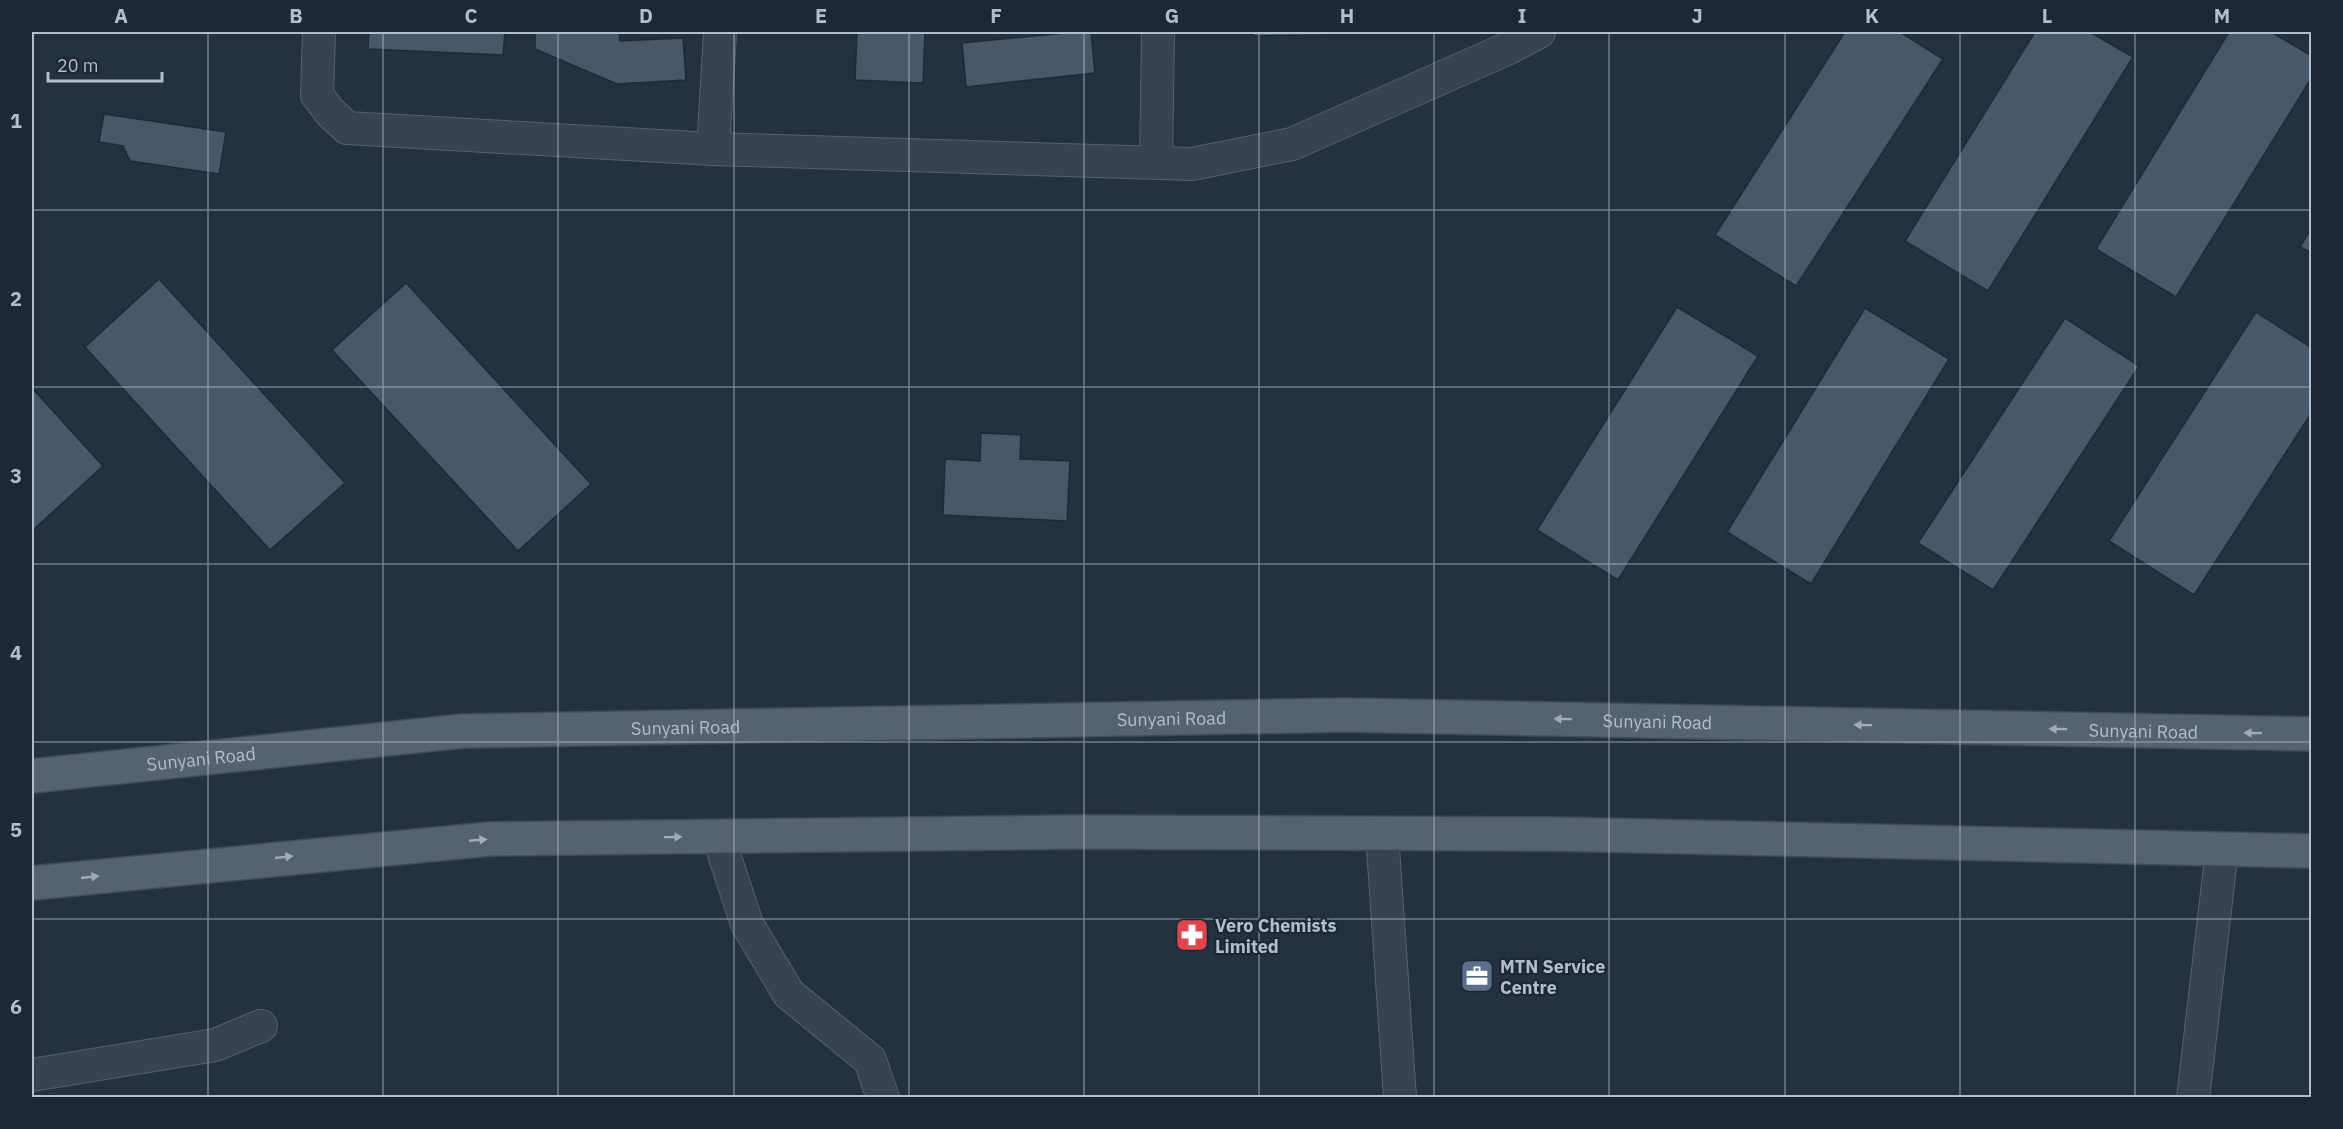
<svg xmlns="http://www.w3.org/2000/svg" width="2343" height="1129" viewBox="0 0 2343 1129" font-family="'IBM Plex Sans',sans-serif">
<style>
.building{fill:#48586b;stroke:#1e2a38;stroke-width:1.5}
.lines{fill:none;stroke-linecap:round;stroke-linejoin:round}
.minor-casing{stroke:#55616f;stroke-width:34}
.primary-casing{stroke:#404c5a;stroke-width:36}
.minor{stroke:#374351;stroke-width:32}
.primary{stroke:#556271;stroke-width:33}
.oneway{fill:#a0acba}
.grid{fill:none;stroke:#b3becc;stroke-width:1.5;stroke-opacity:0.55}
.labels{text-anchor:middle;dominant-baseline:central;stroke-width:4.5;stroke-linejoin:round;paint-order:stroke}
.street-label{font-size:18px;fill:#b3becc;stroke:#1c2836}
.poi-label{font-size:18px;font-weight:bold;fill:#b3becc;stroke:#1c2836;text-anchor:start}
.neatline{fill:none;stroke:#b3becc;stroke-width:2}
.grid-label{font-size:20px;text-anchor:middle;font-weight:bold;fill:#b3becc}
</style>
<rect width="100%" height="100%" fill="#233141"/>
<!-- building -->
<g class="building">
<path d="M369,32H505L503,55L368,49Z"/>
<path d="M535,32H619L620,41L683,38L686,80L617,84L535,49Z"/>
<path d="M857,32H925L923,83L855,80Z"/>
<path d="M1076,32H1091L1095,73L966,87L962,43Z"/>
<path d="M1253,32H1324V35L1253,36Z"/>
<path d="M1845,32H1900L1943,59L1796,286L1715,235Z"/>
<path d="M2035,32H2090L2133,57L1988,291L1905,241Z"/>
<path d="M2229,32H2271L2312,56V77L2176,297L2096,249Z"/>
<path d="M104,114L226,132L219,174L130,161L123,146L99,142Z"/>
<path d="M2312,227V253L2300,247Z"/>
<path d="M159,279L345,483L270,550L85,347Z"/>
<path d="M406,283L591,484L518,551L332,350Z"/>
<path d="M1677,307L1758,356L1618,580L1537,530Z"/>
<path d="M1865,308L1949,359L1811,584L1727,532Z"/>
<path d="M2256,312L2312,348V412L2194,595L2109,541Z"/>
<path d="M2065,318L2139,366L1993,590L1918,543Z"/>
<path d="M32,388L103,466L32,531Z"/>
<path d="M981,433L1021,435L1020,459L1070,461L1067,521L943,515L945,459L980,461Z"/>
</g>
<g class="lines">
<!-- minor casing -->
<g class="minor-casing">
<g id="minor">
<path d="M319,32L317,95L330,112L347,128L713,149L1192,164L1292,144L1511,47L1539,32"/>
<path d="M713,149L720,32"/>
<path d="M1156,163L1158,32"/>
<path d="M1382,833L1400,1098"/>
<path d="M718,836L747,924L789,994L870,1060L883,1098"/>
<path d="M32,1075L215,1045L261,1026"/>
<path d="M2193,1098L2222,850"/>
</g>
</g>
<!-- primary casing -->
<g class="primary-casing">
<g id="primary">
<path id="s1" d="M32,776L463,731L1346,715L2312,734"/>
<path d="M32,883L490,839L1070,832L1552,834L2312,851"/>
</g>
</g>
<!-- minor -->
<use href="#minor" class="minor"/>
<!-- primary -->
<use href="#primary" class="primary"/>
</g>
<!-- one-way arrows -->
<defs><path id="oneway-solid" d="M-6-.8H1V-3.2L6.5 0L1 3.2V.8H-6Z" transform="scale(1.5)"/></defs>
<g class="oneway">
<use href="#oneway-solid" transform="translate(1563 719) rotate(-179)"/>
<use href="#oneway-solid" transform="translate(1863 725) rotate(-179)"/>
<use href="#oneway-solid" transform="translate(2058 729) rotate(-179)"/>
<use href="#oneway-solid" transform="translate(2253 733) rotate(-179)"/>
<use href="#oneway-solid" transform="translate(673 837) rotate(-1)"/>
<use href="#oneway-solid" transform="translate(478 840) rotate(-5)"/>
<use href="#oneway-solid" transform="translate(284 857) rotate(-6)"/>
<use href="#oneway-solid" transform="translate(90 877) rotate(-6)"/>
</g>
<!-- grid -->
<path class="grid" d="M208,32V1098M383,32V1098M558,32V1098M734,32V1098M909,32V1098M1084,32V1098M1259,32V1098M1434,32V1098M1609,32V1098M1785,32V1098M1960,32V1098M2135,32V1098M32,210H2312M32,387H2312M32,564H2312M32,742H2312M32,919H2312"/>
<!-- icons -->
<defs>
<g id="pharmacy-square" transform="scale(1.725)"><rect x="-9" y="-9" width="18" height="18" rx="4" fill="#e0444e" stroke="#1c2836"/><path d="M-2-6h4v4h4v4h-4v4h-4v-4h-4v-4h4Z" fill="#fff"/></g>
<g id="office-square" transform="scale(1.725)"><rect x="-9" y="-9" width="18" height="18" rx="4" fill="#5c6f8a" stroke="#1c2836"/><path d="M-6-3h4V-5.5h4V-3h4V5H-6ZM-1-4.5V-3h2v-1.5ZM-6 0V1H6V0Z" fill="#fff"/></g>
</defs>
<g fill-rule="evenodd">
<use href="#pharmacy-square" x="1192" y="935"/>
<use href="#office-square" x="1477" y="976"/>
</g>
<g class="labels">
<!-- street labels -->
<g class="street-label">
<text stroke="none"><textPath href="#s1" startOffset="1142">Sunyani Road</textPath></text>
<text stroke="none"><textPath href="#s1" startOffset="1628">Sunyani Road</textPath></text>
<text stroke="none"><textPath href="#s1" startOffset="656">Sunyani Road</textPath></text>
<text stroke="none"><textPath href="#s1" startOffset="2114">Sunyani Road</textPath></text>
<text stroke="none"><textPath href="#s1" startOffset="170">Sunyani Road</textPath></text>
</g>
<!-- poi labels -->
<g class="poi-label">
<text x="1215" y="925">Vero Chemists<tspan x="1215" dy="21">Limited</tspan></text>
<text x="1500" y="966">MTN Service<tspan x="1500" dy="21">Centre</tspan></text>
</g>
</g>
<!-- border -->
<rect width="2343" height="1129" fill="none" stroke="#1c2836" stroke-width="66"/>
<!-- scale -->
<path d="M48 72v9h114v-9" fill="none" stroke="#b3becc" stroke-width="3"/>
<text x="57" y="72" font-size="18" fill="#b3becc" stroke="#1c2836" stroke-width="4.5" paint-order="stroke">20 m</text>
<rect x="33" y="33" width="2277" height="1063" class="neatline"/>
<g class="grid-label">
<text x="121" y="23">A</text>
<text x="296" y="23">B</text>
<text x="471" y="23">C</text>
<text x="646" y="23">D</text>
<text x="821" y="23">E</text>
<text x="996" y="23">F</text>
<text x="1172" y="23">G</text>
<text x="1347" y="23">H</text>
<text x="1522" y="23">I</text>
<text x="1697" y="23">J</text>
<text x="1872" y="23">K</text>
<text x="2047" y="23">L</text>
<text x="2222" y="23">M</text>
<text x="16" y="128">1</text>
<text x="16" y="306">2</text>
<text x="16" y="483">3</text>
<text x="16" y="660">4</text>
<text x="16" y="837">5</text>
<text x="16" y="1014">6</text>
</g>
</svg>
